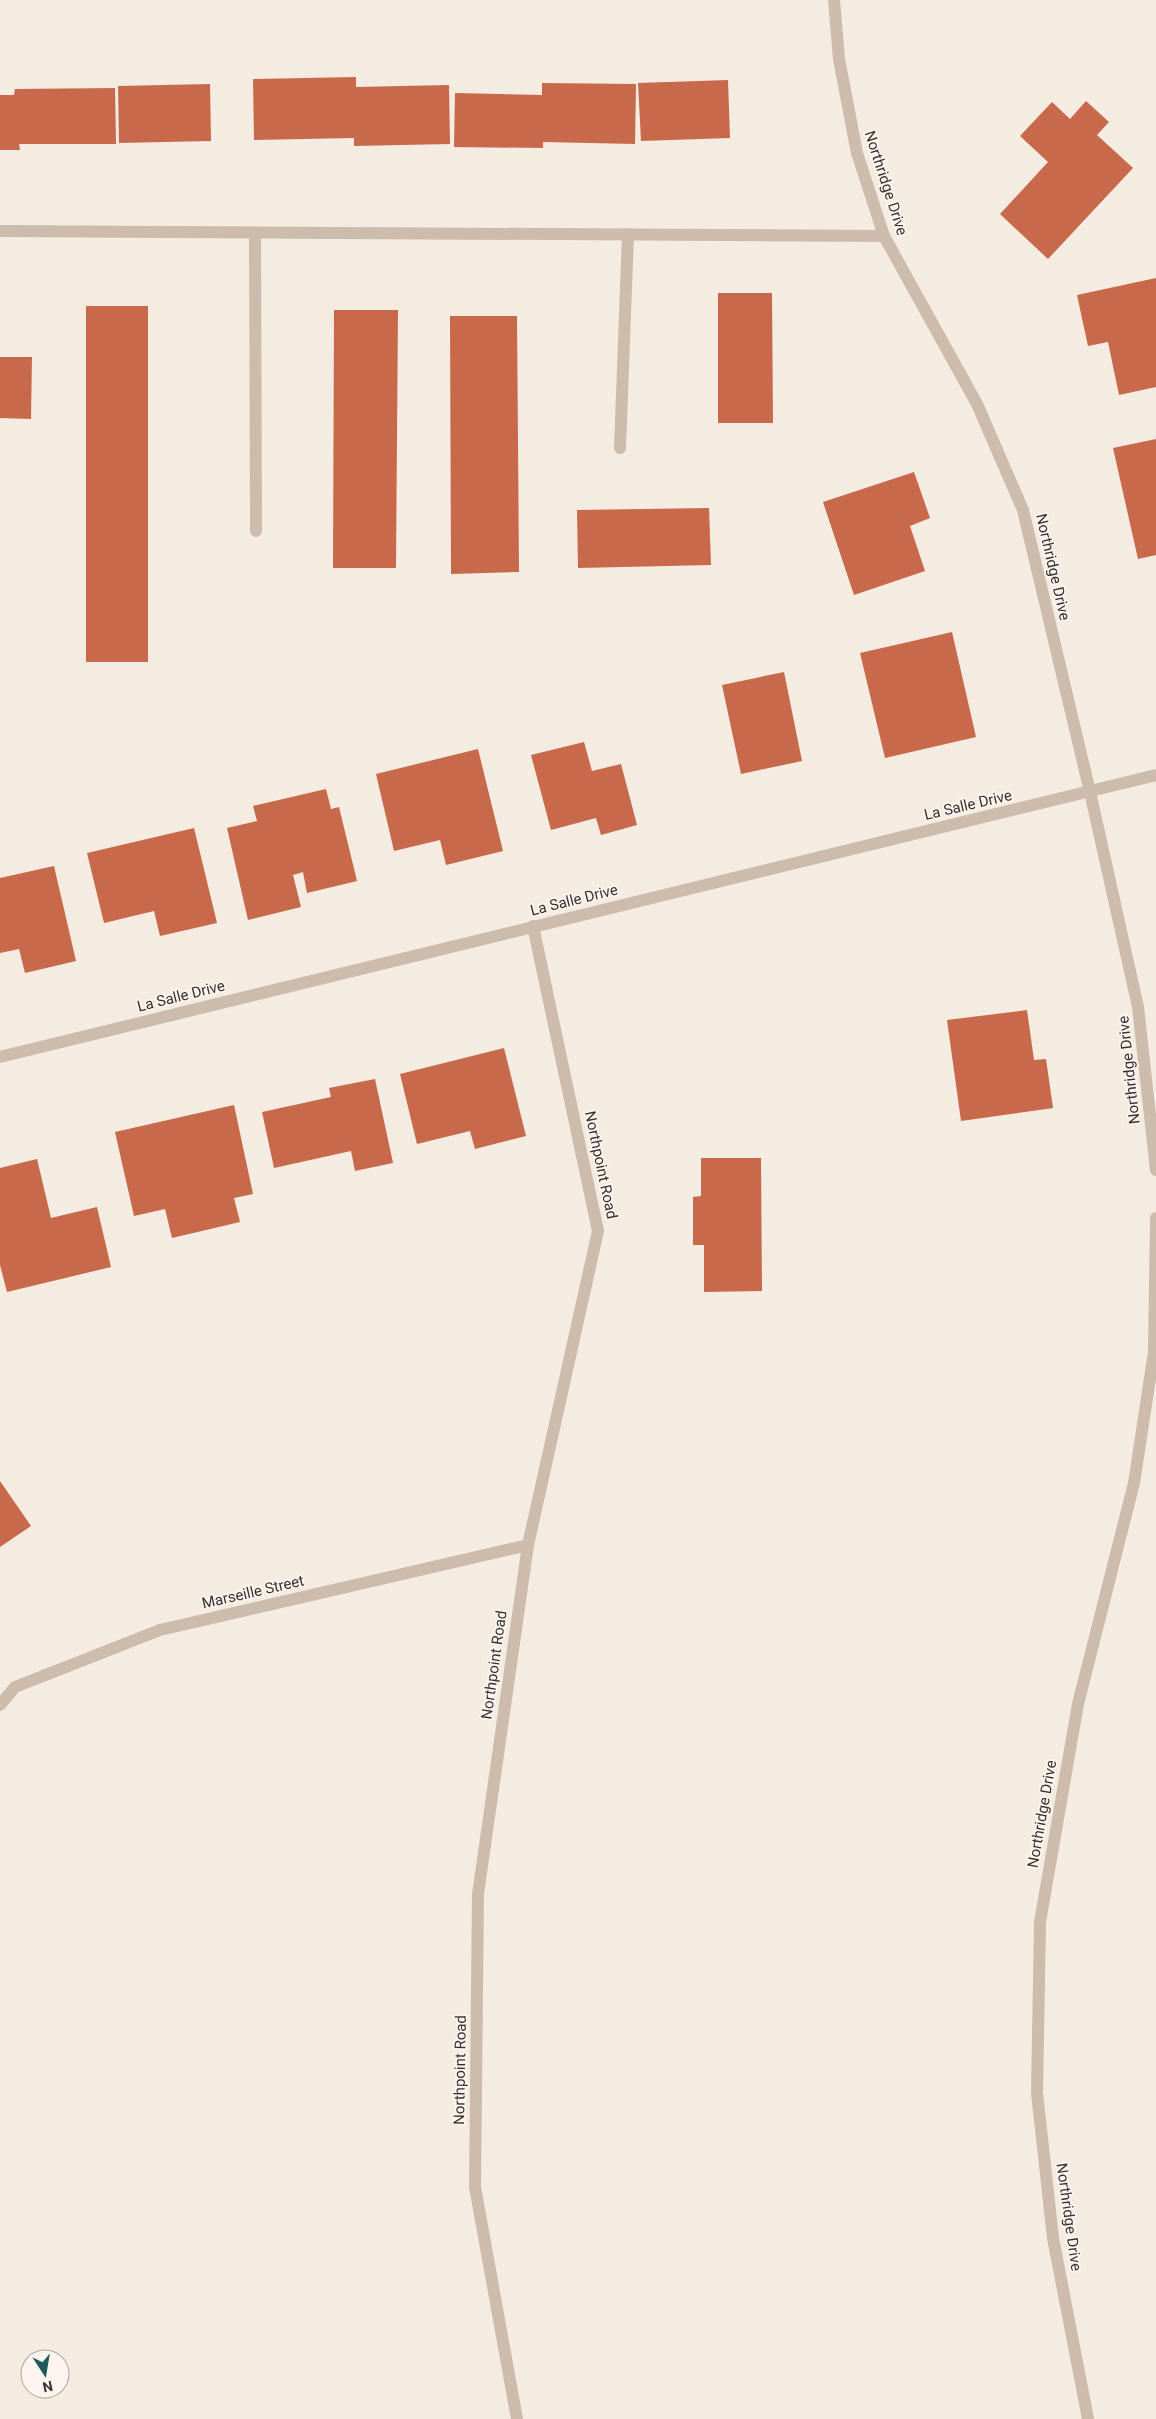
<svg xmlns="http://www.w3.org/2000/svg" width="1156" height="2419" viewBox="0 0 1156 2419" font-family="Roboto,sans-serif">
<style>
.building{fill:#c8694b}
.lines{fill:none;stroke-linecap:round;stroke-linejoin:round}
.lane{stroke:#cdbbac;stroke-width:12}
.street{stroke:#cdbbac;stroke-width:12}
.labels{text-anchor:middle;dominant-baseline:central;stroke-width:4;stroke-linejoin:round;paint-order:stroke}
.street-label{font-size:15px;fill:#3b302b;stroke:#fbf5ee}
</style>
<rect width="100%" height="100%" fill="#f4ebe1"/>
<!-- building -->
<g class="building">
<path d="M356,77V87L449,85L450,144L354,146V138L254,140L253,79Z"/>
<path d="M728,80L730,138L641,141L638,83Z"/>
<path d="M542,83L636,84L635,144L543,142V148L454,147L455,93L542,95Z"/>
<path d="M210,84L211,141L119,143L118,86Z"/>
<path d="M115,88L116,144H19L20,150H0V95H14L15,89Z"/>
<path d="M1086,101L1109,122L1097,135L1133,168L1048,259L1000,214L1048,162L1020,136L1052,102L1070,119Z"/>
<path d="M1156,278V387L1119,395L1108,342L1088,346L1077,295Z"/>
<path d="M718,293H772L773,423H718Z"/>
<rect x="86" y="306" width="62" height="356"/>
<path d="M334,310H398L396,568H333Z"/>
<path d="M450,316H517L519,572L451,574Z"/>
<path d="M0,357H32L31,419L0,418Z"/>
<path d="M1156,439V555L1138,559L1113,448Z"/>
<path d="M914,472L930,518L910,526L925,571L854,595L823,502Z"/>
<path d="M709,508L711,565L578,568L577,510Z"/>
<path d="M952,632L976,737L885,758L860,653Z"/>
<path d="M784,672L802,761L741,774L722,685Z"/>
<path d="M584,742L592,771L621,764L637,825L601,835L596,818L551,830L531,755Z"/>
<path d="M478,749L503,851L446,865L440,840L394,851L376,774Z"/>
<path d="M326,789L331,809L339,807L357,881L307,893L303,872L293,875L301,907L248,920L227,828L257,821L253,806Z"/>
<path d="M194,828L217,923L160,936L154,911L104,923L87,853Z"/>
<path d="M54,866L76,961L25,973L19,949L0,953V878Z"/>
<path d="M1027,1010L1034,1060L1046,1059L1053,1108L961,1121L947,1020Z"/>
<path d="M504,1048L526,1136L475,1149L470,1131L417,1144L400,1074Z"/>
<path d="M375,1079L393,1163L355,1171L351,1151L274,1168L262,1112L331,1097L329,1088Z"/>
<path d="M234,1105L253,1194L234,1198L240,1222L172,1238L165,1209L134,1216L115,1132Z"/>
<path d="M701,1158H761L762,1291L704,1292V1245H693V1197L701,1196Z"/>
<path d="M37,1159L51,1218L97,1207L111,1267L7,1292L0,1265V1168Z"/>
<path d="M0,1481L31,1526L0,1547Z"/>
</g>
<g class="lines">
<!-- lane -->
<g class="lane">
<path d="M0,231L884,236"/>
<path d="M255,233L256,531"/>
<path d="M620,448L628,234"/>
</g>
<!-- street -->
<g class="street">
<path d="M834,0L839,59L857,153L884,236L977,404L1023,510L1090,792L1138,1007L1156,1170"/>
<path d="M0,1057L1156,775"/>
<path d="M0,1705L15,1687L160,1630L528,1545"/>
<path d="M517,2419L475,2187L478,1894L528,1545L598,1231L533,926"/>
<path d="M1088,2419L1053,2238L1037,2093L1040,1922L1078,1704L1134,1483L1154,1352L1156,1218"/>
</g>
</g>
<g class="labels">
<!-- street labels -->
<g class="street-label">
<text transform="translate(886 183) rotate(72)">Northridge Drive</text>
<text transform="translate(1053 567) rotate(77)">Northridge Drive</text>
<text transform="translate(968 805) rotate(-13)">La Salle Drive</text>
<text transform="translate(574 900) rotate(-14)">La Salle Drive</text>
<text transform="translate(181 996) rotate(-14)">La Salle Drive</text>
<text transform="translate(1129 1070) rotate(-96)">Northridge Drive</text>
<text transform="translate(601 1165) rotate(78)">Northpoint Road</text>
<text transform="translate(253 1592) rotate(-13)">Marseille Street</text>
<text transform="translate(494 1665) rotate(-82)">Northpoint Road</text>
<text transform="translate(1042 1814) rotate(-80)">Northridge Drive</text>
<text transform="translate(460 2070) rotate(-89)">Northpoint Road</text>
<text transform="translate(1069 2217) rotate(82)">Northridge Drive</text>
</g>
</g>
<!-- north arrow -->
<g transform="translate(45 2374) rotate(168)"><circle r="24" fill="#fbf5ee" stroke="#aea6a0"/>
<path d="M0-4L9 19L0 12L-9 19Z" fill="#1f5a5e"/>
<text y="-8" font-size="14" font-weight="bold" text-anchor="middle" fill="#3b302b">N</text>
</g>
</svg>
